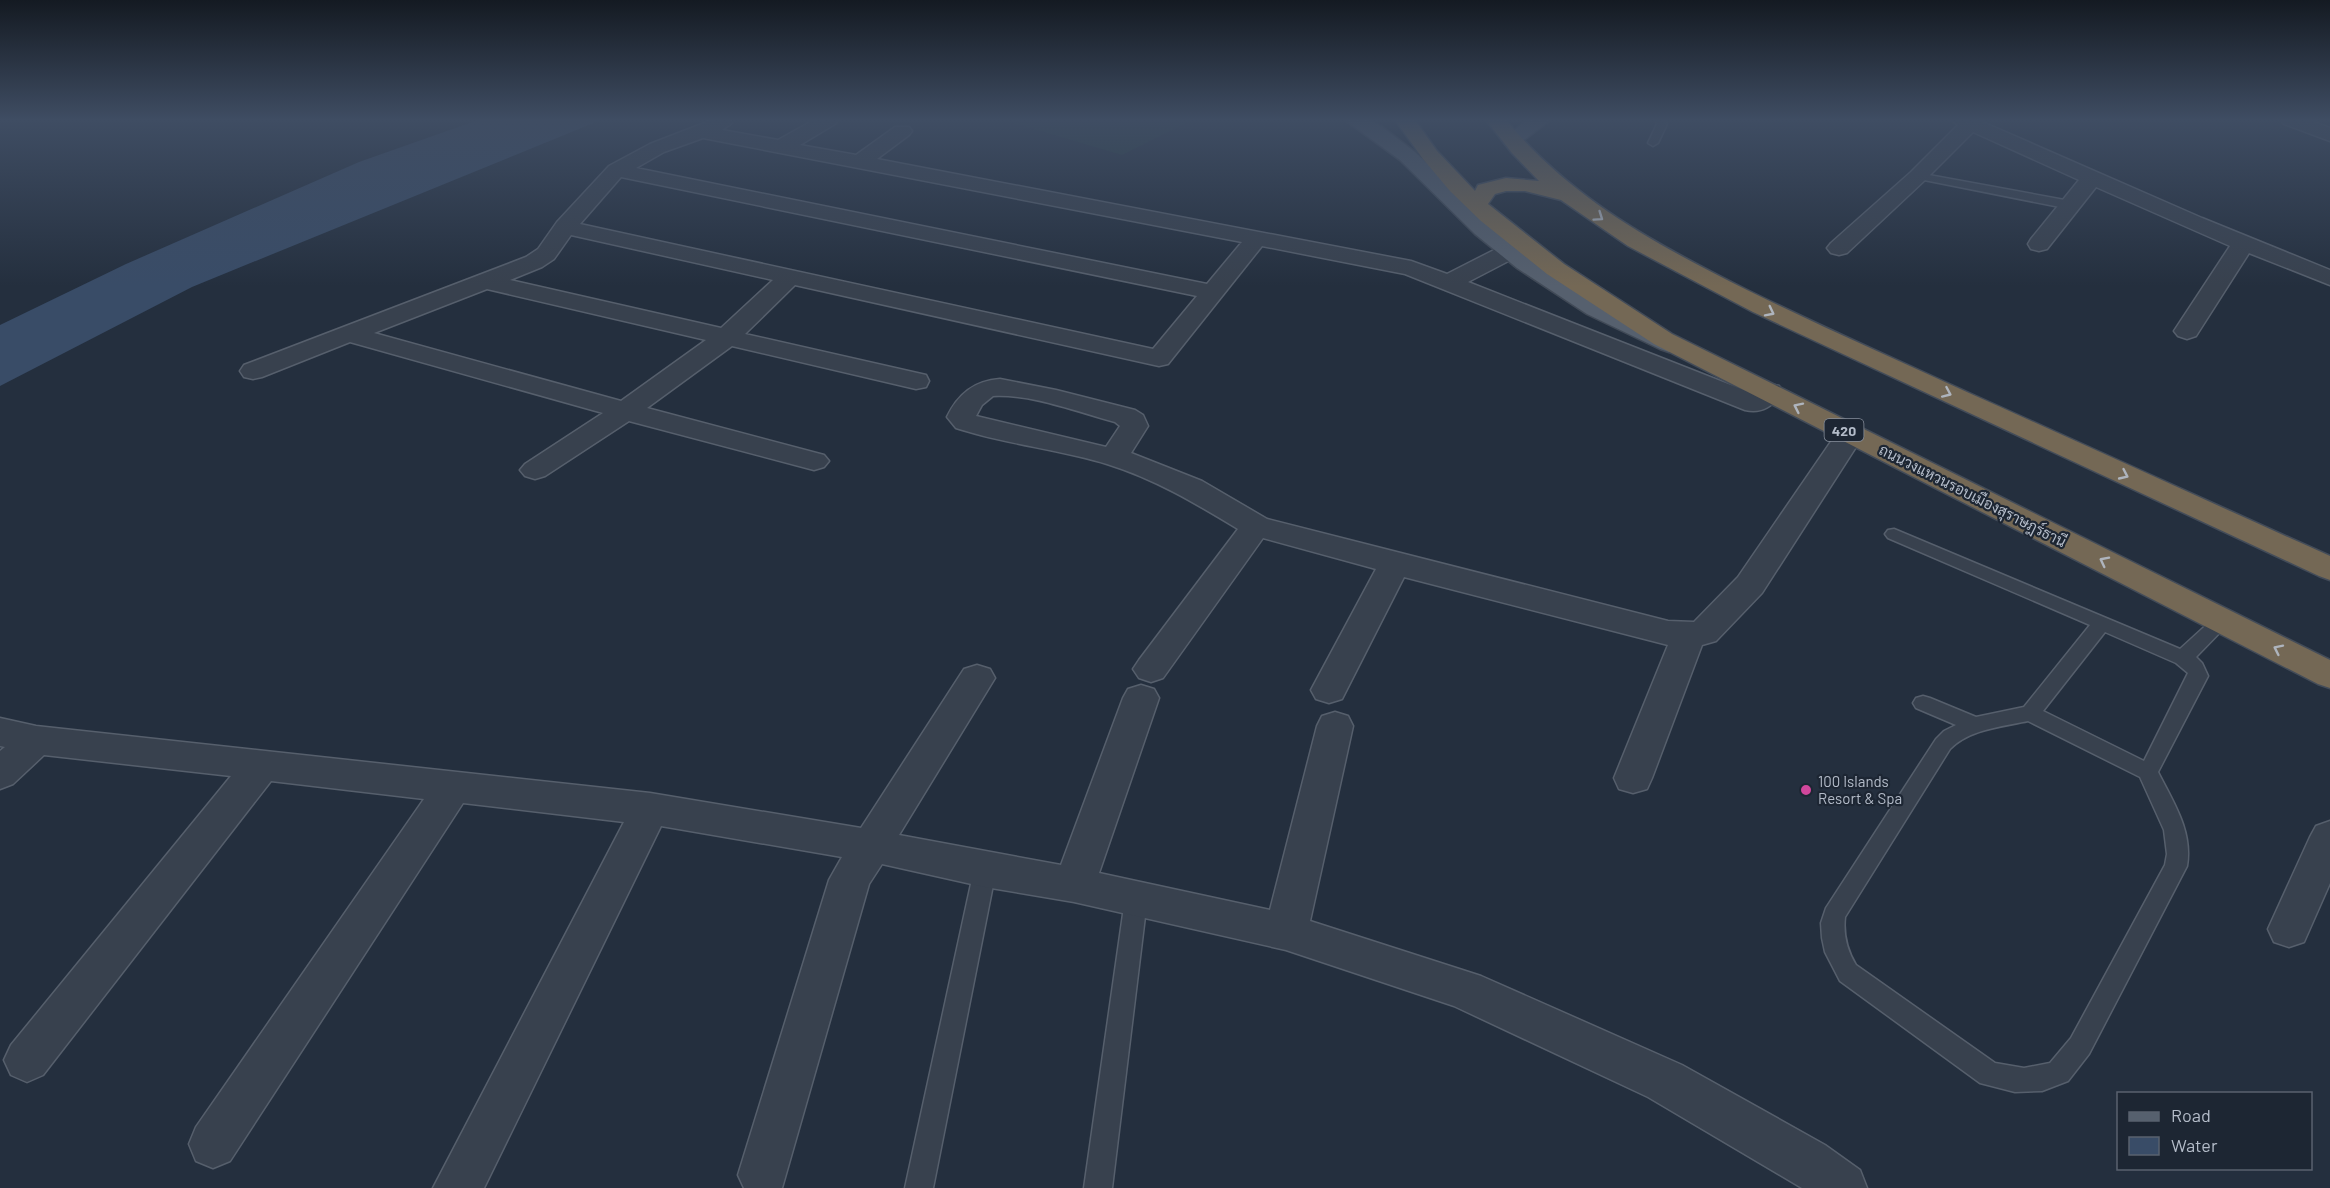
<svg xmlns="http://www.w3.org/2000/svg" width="2330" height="1188" viewBox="0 0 2330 1188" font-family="Barlow,Sarabun,sans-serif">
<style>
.green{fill:#263c3f}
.water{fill:#394c67}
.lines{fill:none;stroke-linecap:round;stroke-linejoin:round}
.lane-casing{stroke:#565f6c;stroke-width:3}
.street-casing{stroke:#565f6c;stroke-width:3}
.primary-casing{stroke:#414a57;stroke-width:3}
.highway-casing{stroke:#434c59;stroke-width:3}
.lane{fill:#38414e;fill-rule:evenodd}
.street{fill:#38414e;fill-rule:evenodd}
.primary{fill:#56606e;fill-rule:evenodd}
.highway{fill:#746855;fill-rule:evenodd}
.oneway{stroke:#aeb4bd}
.hotel-dot{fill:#d1479c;stroke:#1d2633;stroke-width:2}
.labels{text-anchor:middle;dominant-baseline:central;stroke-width:4.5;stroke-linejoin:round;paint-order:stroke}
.shield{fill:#1d2633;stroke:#878f9c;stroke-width:1.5}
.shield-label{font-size:14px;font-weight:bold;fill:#b4bcc9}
.street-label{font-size:15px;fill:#b4bcc9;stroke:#1d2633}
.poi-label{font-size:15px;fill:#b4bcc9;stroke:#1d2633;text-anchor:start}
</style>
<rect width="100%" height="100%" fill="#242f3e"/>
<!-- green -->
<path class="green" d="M1003,120H1192L1122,155Z"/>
<!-- water -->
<path class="water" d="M478,120H601L192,287L0,386V325L126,264L359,162Z"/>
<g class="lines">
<!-- lane casing -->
<g class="lane-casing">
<g id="lane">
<path d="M1655,120H1665L1667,124L1658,143L1653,146L1648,143L1657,124Z"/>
<path d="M1918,173L2070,201L2076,205L2070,209L1914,178L1912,176Z"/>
<path d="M1894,529L2180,649L2214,618L2221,616L2228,618L2230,622L2196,657L2202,663L2208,676L2158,772C2173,802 2193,831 2187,866L2089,1054L2068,1081L2042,1091L2015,1092L1980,1083L1840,981L1825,952L1822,938L1821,923L1826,908L1936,739L1944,731L1956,725L1916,708L1913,703L1916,698L1923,696L1930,698L1976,717L2024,707L2090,625L1888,538L1885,534L1888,530ZM2105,632L2176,663L2188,673L2144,761L2043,711ZM2028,721L2140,777L2164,830L2167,854L2165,865L2071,1038L2050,1063L2024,1068L1995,1063L1856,965C1847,950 1843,935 1845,917L1950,749C1970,729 2001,727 2028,721Z"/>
<path d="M985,861L993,863L996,870L933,1188H905L974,870L977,863Z"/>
<path d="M1136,890L1144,893L1147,900L1112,1188H1084L1125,900L1128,893Z"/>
</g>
</g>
<!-- street casing -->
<g class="street-casing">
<g id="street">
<path d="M712,120H730L732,123L722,130L778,140L814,120H838L835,124L800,145L856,155L895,127H909L912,131L909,135L877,159L1411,261L1447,274L1502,246L1510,244L1518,246L1522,251L1518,256L1468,282L1751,393C1761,385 1767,383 1779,386L1783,392C1773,406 1762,414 1745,410L1405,274L1262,246L1168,364L1159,366L795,285L745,334L926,375L929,381L926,387L916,389L732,346L647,408L824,455L829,461L824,467L814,470L629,421L545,476L535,479L525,476L520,470L525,464L603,413L350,342L262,377L253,379L244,377L240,371L244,365L526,257L538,249L557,222L609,166L650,144ZM703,138L1242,242L1207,284L636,168L664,152ZM621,177L1197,296L1153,349L580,224ZM571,235L773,280L721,328L510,280L542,267L554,259ZM487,289L706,340L621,401L374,333Z"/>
<path d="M1952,120H1978L2202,218L2330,270V285L2249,253L2196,336L2187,339L2178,336L2174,331L2230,246L2096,187L2047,249L2039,251L2031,249L2028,244L2031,239L2079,180L1973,132L1925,180L1847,253L1839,255L1831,253L1827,248L1831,243L1911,172L1958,125Z"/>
<path d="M2281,120H2309L2330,128V141L2284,124Z"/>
<path d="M1000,379L1056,390L1135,410L1143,415L1148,426L1131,453L1202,481L1267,519L1668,621L1694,622L1738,577L1841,427L1851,424L1861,427L1865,433L1762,593L1716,641L1702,645L1652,778L1647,789L1633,793L1619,789L1614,778L1668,645L1404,577L1342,699L1329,703L1316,699L1311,690L1376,569L1263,538L1163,678L1151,682L1139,678L1133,669L1139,660L1238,529C1195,503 1155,479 1107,464C1058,449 1005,444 956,428L947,417C958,394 974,381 1000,379ZM993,396C1033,394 1077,412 1115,422L1120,426L1106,447L976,416L982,405Z"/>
<path d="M977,665L990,669L995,678L899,835L1061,865L1123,698L1128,689L1141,685L1154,689L1159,698L1099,873L1270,910L1317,726L1322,716L1335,712L1348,716L1353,726L1310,921L1481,976L1682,1065L1825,1145L1860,1170L1867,1188H1802L1648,1097L1454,1006L1286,950L1074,902L985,887L882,864L869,884L782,1188H744L738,1175L829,880L842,857L661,826L484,1188H433L624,822L463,803L230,1161L213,1168L196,1161L189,1144L196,1127L424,799L271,781L43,1075L27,1082L11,1075L4,1060L11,1045L231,776L44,755L13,784L0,789V751L5,747L0,746V718L36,726L650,793L861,828L964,669Z"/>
<path d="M2330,821V883L2304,942L2289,947L2274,942L2268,929L2310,837L2316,826Z"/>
</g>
</g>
<!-- primary casing -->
<g class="primary-casing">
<g id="primary">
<path d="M1345,120H1369L1381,126L1415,152L1491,224L1534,258L1604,303L1678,339L1682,344L1678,349L1669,352L1660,349L1587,314L1517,268L1475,234L1400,160Z"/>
<path d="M1527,120H1550L1519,144H1505L1502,140Z"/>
</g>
</g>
<!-- highway casing -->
<g class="highway-casing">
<path id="highway" d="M1395,120H1415L1437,151L1475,191L1478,185L1506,178L1539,181L1512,153L1486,120H1506C1571,199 1657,245 1747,290C1820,326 1894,359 1969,393C2090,447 2209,502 2330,556V580L2319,576L1753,312L1628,246L1561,200L1525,191H1506L1495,194L1488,204L1564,264L1672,334L2330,660V688L2318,684L1654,344L1547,274L1481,221L1450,191L1423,159Z"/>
</g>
<!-- lane -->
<use href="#lane" class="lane"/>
<!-- street -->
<use href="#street" class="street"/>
<!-- primary -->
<use href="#primary" class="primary"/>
<!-- highway -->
<use href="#highway" class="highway"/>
</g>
<!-- one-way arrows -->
<defs><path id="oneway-chevron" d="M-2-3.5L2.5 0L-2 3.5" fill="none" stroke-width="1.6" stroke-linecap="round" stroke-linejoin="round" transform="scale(1.5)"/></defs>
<g class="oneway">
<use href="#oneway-chevron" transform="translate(1599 217) rotate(35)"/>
<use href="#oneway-chevron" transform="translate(1770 312) rotate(27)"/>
<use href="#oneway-chevron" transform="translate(1947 393) rotate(24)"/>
<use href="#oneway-chevron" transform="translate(1798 407) rotate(-154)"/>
<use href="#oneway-chevron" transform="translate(2124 475) rotate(25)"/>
<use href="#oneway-chevron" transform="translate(2104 561) rotate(-153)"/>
<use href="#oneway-chevron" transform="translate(2278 649) rotate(-154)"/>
</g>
<!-- sky -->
<linearGradient id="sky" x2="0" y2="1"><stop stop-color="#141a22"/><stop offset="0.42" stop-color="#3f4d63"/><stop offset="1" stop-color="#3f4d63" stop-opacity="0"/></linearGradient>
<rect width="2330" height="286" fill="url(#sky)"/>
<!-- markers -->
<circle class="hotel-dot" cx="1806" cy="790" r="6"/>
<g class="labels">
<!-- shield labels -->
<rect class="shield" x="1824.5" y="419" width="39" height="22" rx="4.5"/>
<g class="shield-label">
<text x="1844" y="430">420</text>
</g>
<!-- street labels -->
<g class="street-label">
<text transform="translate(1973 495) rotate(27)">ถนนวงแหวนรอบเมืองสุราษฎร์ธานี</text>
</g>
<!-- poi labels -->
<g class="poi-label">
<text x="1818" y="781">100 Islands<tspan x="1818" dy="17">Resort &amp; Spa</tspan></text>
</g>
</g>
<!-- legend -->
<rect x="2117" y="1092" width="195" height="78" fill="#1d2633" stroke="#59626f" stroke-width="1.5"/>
<rect x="2129" y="1112" width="30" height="9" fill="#56606e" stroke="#59626f" stroke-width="1.5"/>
<text x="2171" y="1122" font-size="18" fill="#b4bcc9">Road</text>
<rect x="2129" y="1137" width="30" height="18" fill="#394c67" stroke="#59626f" stroke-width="1.5"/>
<text x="2171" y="1152" font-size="18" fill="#b4bcc9">Water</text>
</svg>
